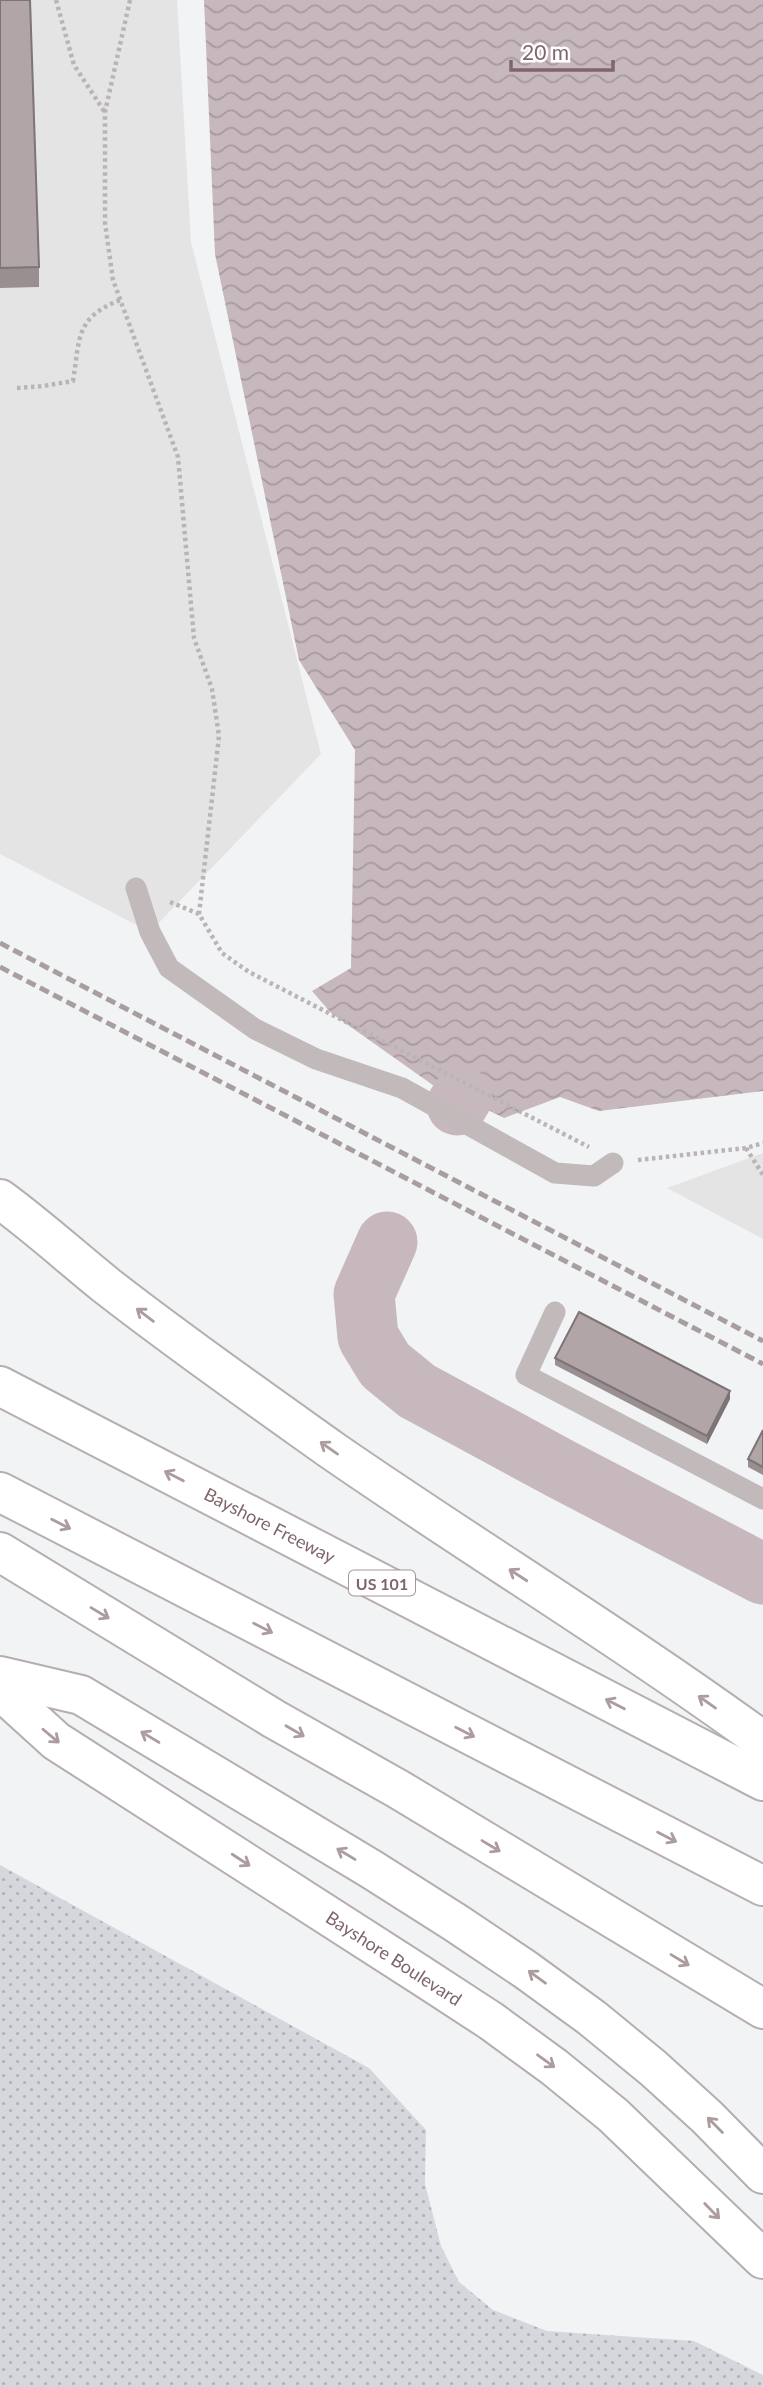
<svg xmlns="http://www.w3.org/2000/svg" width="763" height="2387" viewBox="0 0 763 2387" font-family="Lato,sans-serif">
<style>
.built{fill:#e5e4e5}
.grass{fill:url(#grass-dots)}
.water{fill:url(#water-waves)}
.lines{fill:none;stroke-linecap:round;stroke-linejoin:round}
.river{stroke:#c7b8bd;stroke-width:61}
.primary-casing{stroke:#b6adaf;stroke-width:42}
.motorway-casing{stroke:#b6afb0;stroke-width:42}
.path{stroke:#bab4b5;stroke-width:4.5;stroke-dasharray:3.5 3.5;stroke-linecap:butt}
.service{stroke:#c1b9ba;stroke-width:21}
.primary{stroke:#fff;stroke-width:38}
.motorway{stroke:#fff;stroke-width:38}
.rail{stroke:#a99e9f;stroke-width:5;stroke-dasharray:10 5;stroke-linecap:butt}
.wall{fill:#998e90}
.shaded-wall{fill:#7d7476}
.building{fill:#b2a5a8;stroke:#7d7476;stroke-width:2}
.oneway{stroke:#ac9c9e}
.labels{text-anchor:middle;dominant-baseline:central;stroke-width:7;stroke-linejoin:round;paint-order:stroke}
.shield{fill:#fff;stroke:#a69497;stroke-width:2}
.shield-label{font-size:16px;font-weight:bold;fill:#80666a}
.street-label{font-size:18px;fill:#80666a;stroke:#fff}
</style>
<defs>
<pattern id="grass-dots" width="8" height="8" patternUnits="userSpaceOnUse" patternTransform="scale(1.75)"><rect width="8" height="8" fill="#d6d6dd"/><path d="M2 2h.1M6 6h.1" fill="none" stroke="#b3b1b7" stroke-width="1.8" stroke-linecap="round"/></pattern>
<pattern id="water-waves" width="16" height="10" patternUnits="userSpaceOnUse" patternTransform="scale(1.75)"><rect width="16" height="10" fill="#c7b8bd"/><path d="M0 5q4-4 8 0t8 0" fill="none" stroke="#a7999e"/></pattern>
</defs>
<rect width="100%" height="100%" fill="#f1f3f5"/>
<!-- built -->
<g class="built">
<path d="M0,0H177L191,242L321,754L150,932L0,854Z"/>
<path d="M763,1153V1239L667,1188Z"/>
</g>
<!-- grass -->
<path class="grass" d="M0,1865L369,2068L426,2130L425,2184L441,2246L459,2282L493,2310L547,2331L694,2341L763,2375V2387H0Z"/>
<!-- water -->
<path class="water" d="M204,0H763V1091L599,1111L560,1097L504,1118L462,1097L437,1088L331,1013L312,991L351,968L355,750L299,660L215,254Z"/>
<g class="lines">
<!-- river -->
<g class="river">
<path d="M457,1105L462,1097"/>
<path d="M387,1242L364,1294L368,1337L385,1365L417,1391L561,1469L763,1574"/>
</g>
<!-- primary casing -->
<g class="primary-casing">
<g id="primary">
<path d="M0,1676L81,1695L371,1869L456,1923L526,1970L592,2018L653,2068L707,2117L763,2174"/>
<path d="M0,1690L56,1741L422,1976L491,2021L554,2067L613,2115L763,2259"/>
</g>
</g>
<!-- motorway casing -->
<g class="motorway-casing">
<g id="motorway">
<path d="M0,1199C37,1226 71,1257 107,1286C180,1343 257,1397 333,1451C475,1549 623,1639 763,1741"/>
<path d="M0,1386L763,1781"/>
<path d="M0,1492L763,1886"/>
<path d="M0,1552L274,1719L398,1789L763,2009"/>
</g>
</g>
<!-- path -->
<g class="path">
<path d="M56,0L74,65L104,111"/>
<path d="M130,0L105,112V223L113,280L178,457L194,638L212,689L219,736L199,914L222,953L249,972L589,1147"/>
<path d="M17,388L43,386L73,381C80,338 75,318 120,300"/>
<path d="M170,902L199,914"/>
<path d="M746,1148L763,1175"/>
<path d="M638,1160L746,1148L763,1143"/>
</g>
<!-- service -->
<g class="service">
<path d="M136,888L150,932L169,968L255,1029L316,1059L402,1088L555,1173L594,1176L613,1163"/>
<path d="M555,1312L526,1375L763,1499"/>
</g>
<!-- primary -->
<use href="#primary" class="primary"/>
<!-- motorway -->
<use href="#motorway" class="motorway"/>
<!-- rail -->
<g class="rail">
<path d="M0,943L763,1341"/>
<path d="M0,967L763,1364"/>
</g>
</g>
<!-- wall -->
<g class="wall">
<path d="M0,0L39,267V287L0,288Z"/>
<path d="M555,1358L730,1399L707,1444L555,1365Z"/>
<path d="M763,1430V1475L748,1467V1459Z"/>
</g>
<!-- shaded-wall -->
<path class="shaded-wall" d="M730,1391V1399L707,1444V1436Z"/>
<!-- building -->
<g class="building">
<path d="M0,0H30L39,267L0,268Z"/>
<path d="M579,1312L730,1391L707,1436L555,1358Z"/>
<path d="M763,1430V1467L748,1459Z"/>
</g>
<!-- one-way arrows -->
<defs><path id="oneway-shaft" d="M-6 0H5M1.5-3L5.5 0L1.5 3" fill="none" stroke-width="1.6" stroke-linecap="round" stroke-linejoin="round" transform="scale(1.75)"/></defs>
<g class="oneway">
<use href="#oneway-shaft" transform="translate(145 1315) rotate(-143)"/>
<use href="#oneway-shaft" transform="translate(329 1448) rotate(-145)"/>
<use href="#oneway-shaft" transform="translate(174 1476) rotate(-153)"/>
<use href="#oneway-shaft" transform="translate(61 1524) rotate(27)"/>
<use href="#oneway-shaft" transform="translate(518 1575) rotate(-147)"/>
<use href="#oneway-shaft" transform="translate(100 1613) rotate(31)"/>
<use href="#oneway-shaft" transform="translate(263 1628) rotate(27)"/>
<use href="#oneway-shaft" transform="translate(707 1702) rotate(-145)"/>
<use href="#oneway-shaft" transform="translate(615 1704) rotate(-153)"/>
<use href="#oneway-shaft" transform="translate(295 1731) rotate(30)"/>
<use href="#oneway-shaft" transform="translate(465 1732) rotate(27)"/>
<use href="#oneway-shaft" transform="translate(51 1736) rotate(40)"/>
<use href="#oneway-shaft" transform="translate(150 1737) rotate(-149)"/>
<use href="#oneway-shaft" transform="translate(667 1837) rotate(27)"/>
<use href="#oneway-shaft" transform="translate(491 1846) rotate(31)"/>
<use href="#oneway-shaft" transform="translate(346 1854) rotate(-149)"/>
<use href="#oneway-shaft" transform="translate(241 1860) rotate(33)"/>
<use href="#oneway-shaft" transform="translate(680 1960) rotate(31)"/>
<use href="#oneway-shaft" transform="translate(537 1977) rotate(-144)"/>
<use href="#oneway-shaft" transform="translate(546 2061) rotate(36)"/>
<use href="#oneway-shaft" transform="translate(715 2125) rotate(-135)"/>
<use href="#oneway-shaft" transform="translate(712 2211) rotate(46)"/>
</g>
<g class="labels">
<!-- shield labels -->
<rect class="shield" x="349" y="1570.5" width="66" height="25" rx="5"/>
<g class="shield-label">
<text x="382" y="1583">US 101</text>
</g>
<!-- street labels -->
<g class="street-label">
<text transform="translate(270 1525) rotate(27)">Bayshore Freeway</text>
<text transform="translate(394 1958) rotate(33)">Bayshore Boulevard</text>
</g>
</g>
<!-- scale -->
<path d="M511 60v10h102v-10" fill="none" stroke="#80666a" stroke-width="3.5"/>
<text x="522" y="60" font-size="21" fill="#80666a" stroke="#ffffff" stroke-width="5" paint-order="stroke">20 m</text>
</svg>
